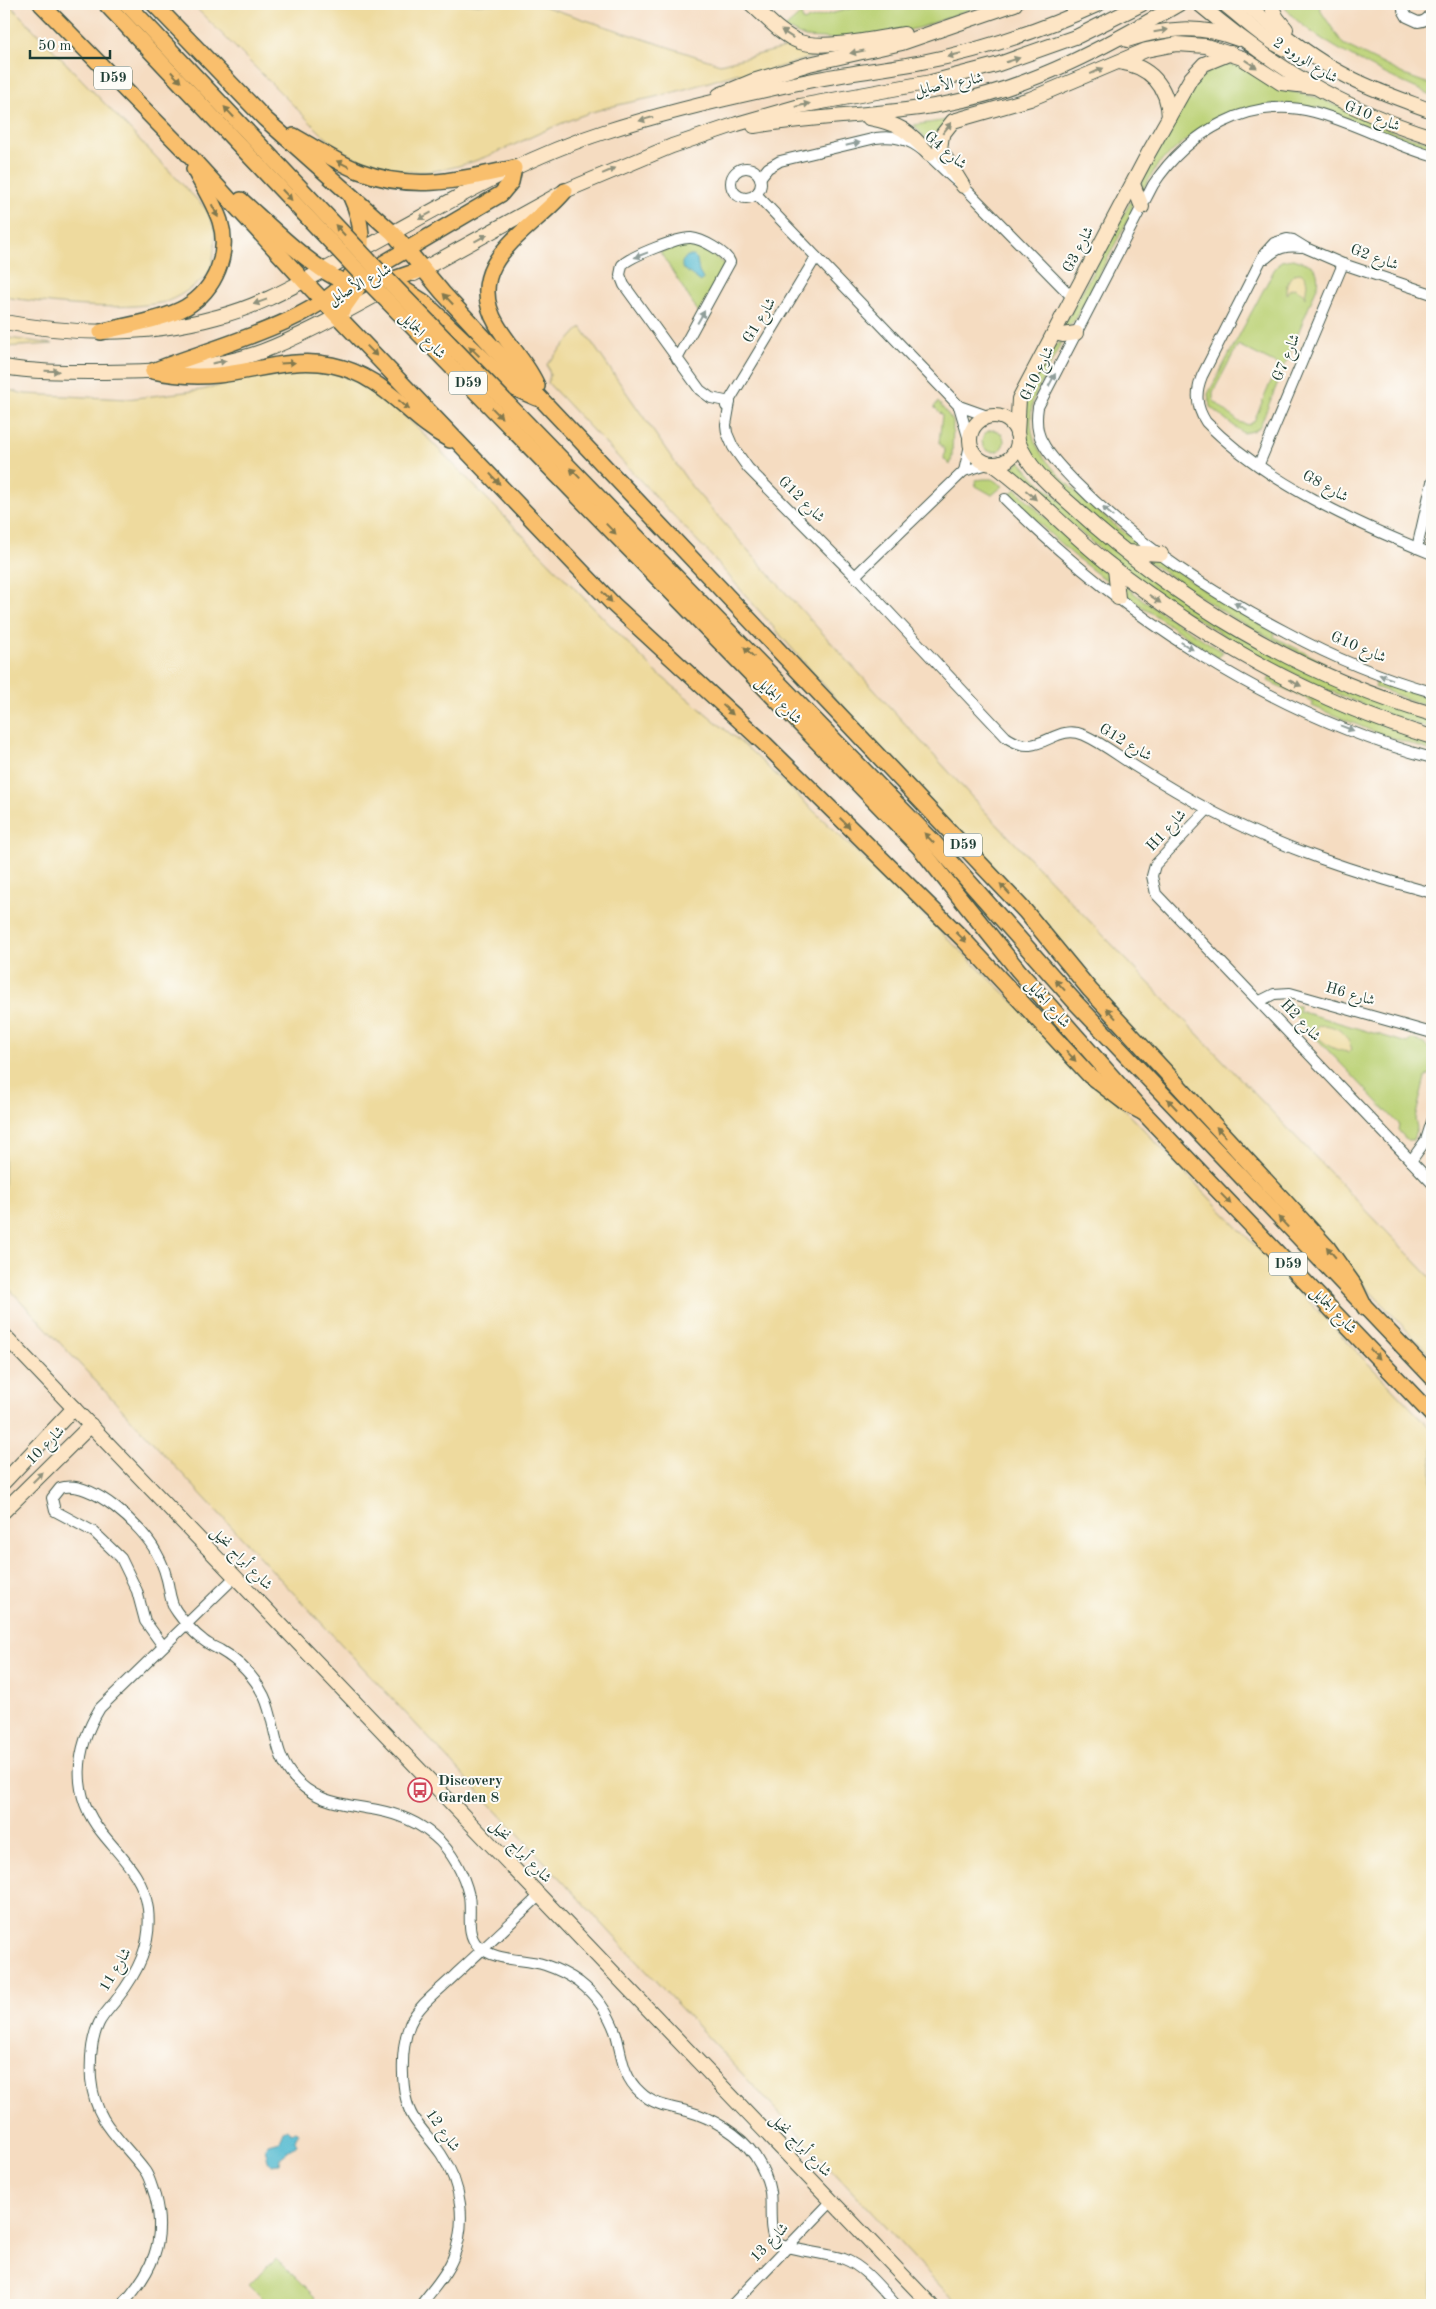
<svg xmlns="http://www.w3.org/2000/svg" width="1436" height="2309" viewBox="0 0 1436 2309" font-family="'Old Standard TT',Amiri,serif">
<style>
.green{fill:#bcd277;stroke:#6e8856;fill-rule:evenodd}
.sand{fill:#eeda9e;stroke:#868c69}
.water{fill:#53bad0;stroke:#397c82}
.lines{fill:none;stroke-linecap:round;stroke-linejoin:round}
.street-casing{stroke:#3f5549;stroke-width:12}
.secondary-casing{stroke:#3f5549;stroke-width:16}
.primary-casing{stroke:#3f5549;stroke-width:18}
.street{stroke:#fff;stroke-width:10}
.secondary{stroke:#fde5c5;stroke-width:14}
.primary{stroke:#f9bf6d;stroke-width:15}
.primary-bridge-casing{stroke:#3f5549;stroke-width:18;stroke-linecap:butt}
.primary-bridge{stroke:#f9bf6d;stroke-width:15}
.oneway{fill:#8e917c}
.oneway2{fill:#81784e}
.oneway3{fill:#8f9e9a}
.labels{text-anchor:middle;dominant-baseline:central;stroke-width:4;stroke-linejoin:round;paint-order:stroke}
.shield{fill:#fdfcf7;stroke:#62766e;stroke-width:1}
.shield-label{font-size:14px;font-weight:bold;fill:#1f3d34}
.street-label{font-size:15px;fill:#1f3d34;stroke:#fdfcf7}
.poi-label{font-size:15px;font-weight:bold;fill:#1f3d34;stroke:#fdfcf7;text-anchor:start}
</style>
<rect width="100%" height="100%" fill="#fdfcf7"/>
<filter id="ink" filterUnits="userSpaceOnUse"><feTurbulence type="fractalNoise" baseFrequency=".02" numOctaves="2"/><feDisplacementMap in="SourceGraphic" scale="10" xChannelSelector="R" yChannelSelector="G"/><feConvolveMatrix kernelMatrix="1 2 1 2 8 2 1 2 1" color-interpolation-filters="sRGB"/></filter>
<filter id="wash" filterUnits="userSpaceOnUse"><feTurbulence type="fractalNoise" baseFrequency=".0096" numOctaves="4" result="noise"/><feDisplacementMap in="SourceGraphic" scale="20" xChannelSelector="R" yChannelSelector="G"/><feGaussianBlur stdDeviation="1.12" result="paint"/><feColorMatrix in="noise" values="0 0 0 0 0 0 0 0 0 0 0 0 0 0 0 0 0 1.4 0 .05"/><feComposite in="paint" operator="in"/></filter>
<g filter="url(#wash)">
<rect width="100%" height="100%" fill="#f5dcc1"/>
<!-- green -->
<g class="green">
<path d="M868,4H985L919,28L886,35L838,39L805,37L785,28L801,14L803,21Z"/>
<path d="M1284,4H1319L1322,13L1343,44L1407,76L1432,85V95C1401,83 1295,33 1284,4Z"/>
<path d="M1223,64L1240,65L1290,91L1319,98L1397,133L1432,143V148L1381,132L1321,108L1281,104L1241,110L1225,116L1193,134L1159,163L1142,191L1141,182L1196,83L1210,70Z"/>
<path d="M948,120L934,148L914,125Z"/>
<path d="M1131,201L1133,204L1131,214L1076,319L1066,328L1063,327Z"/>
<path d="M688,242H693L725,264L699,313L660,252Z"/>
<path d="M1293,259C1312,265 1320,265 1317,287L1260,426L1253,431L1243,433L1210,407L1208,394L1274,270L1281,261ZM1238,345L1278,365L1254,421L1249,425L1239,422L1213,400V392Z"/>
<path d="M1062,341L1033,400C1030,416 1030,434 1038,448C1056,480 1112,523 1141,545L1137,548L1125,543C1086,510 1018,469 1023,412C1024,407 1024,401 1025,396C1032,379 1044,362 1054,346Z"/>
<path d="M938,402L953,421L952,457L950,465L944,459L945,450L939,443L942,415L934,407Z"/>
<circle cx="993" cy="441" r="11"/>
<path d="M1020,461L1036,480L1150,576L1377,700L1432,721V729C1314,693 1204,631 1107,555C1074,528 1042,498 1010,470Z"/>
<path d="M984,479H992L1003,486L992,495L976,486L975,480Z"/>
<path d="M1016,489L1061,533L1108,570L1112,584C1074,559 1041,526 1010,494Z"/>
<path d="M1160,559L1219,600L1275,633L1274,637L1325,663L1323,666L1228,615L1146,560Z"/>
<path d="M1122,584L1154,608L1223,652L1218,658L1125,595Z"/>
<path d="M1270,677L1328,704L1432,744V751L1372,731L1312,706L1314,702L1268,681Z"/>
<path d="M1378,679L1432,699V708L1375,687Z"/>
<path d="M1287,1004L1299,1005V1011L1407,1043L1412,1039C1433,1045 1434,1054 1430,1074L1425,1077L1415,1119L1417,1128L1413,1140H1407L1398,1130L1399,1124L1295,1016C1289,1016 1287,1014 1284,1009Z"/>
<path d="M276,2258L315,2297L307,2305H269L249,2285Z"/>
</g>
<!-- sand -->
<g class="sand">
<path d="M4,4H9L206,209C209,216 213,224 215,231C216,237 213,267 209,272C203,282 176,299 165,302C117,312 52,304 4,297Z"/>
<path d="M192,4H537L720,64L789,47L816,56L740,79L739,73C709,82 680,91 651,98C631,102 611,106 592,112C508,139 440,203 348,154C339,149 331,142 324,136Z"/>
<path d="M1300,273L1305,276L1307,283L1305,298L1303,293L1294,288L1289,290L1286,295C1286,286 1287,280 1294,274Z"/>
<path d="M581,327L692,487L785,592L990,817L1432,1279V1357L1140,1048L707,551L548,383L550,375L547,364Z"/>
<path d="M4,337L8,338L53,344L4,347Z"/>
<path d="M325,370L370,385L419,429L656,672L751,751L1102,1086L1432,1430V2305H958L4,1283V389L25,394L127,399L202,390L275,372Z"/>
<path d="M1324,1025C1340,1027 1346,1034 1352,1049L1348,1052C1333,1050 1323,1044 1314,1032L1318,1026Z"/>
</g>
<!-- water -->
<g class="water">
<path d="M687,256H693L697,259L699,272L703,279L701,282L682,268V262Z"/>
<path d="M287,2129L291,2133L295,2131L298,2133L295,2140L297,2145L280,2158L279,2164L271,2165L268,2161L265,2148L268,2144L279,2141L283,2131Z"/>
</g>
</g>
<g filter="url(#ink)">
<g class="lines">
<!-- street casing -->
<g class="street-casing">
<g id="street">
<path d="M1404,4L1403,10L1407,17L1418,22C1428,21 1433,14 1431,4"/>
<path d="M1432,156C1391,144 1353,122 1314,112C1250,95 1187,133 1153,185L1038,407C1036,420 1036,432 1043,443C1050,457 1063,469 1074,481C1134,542 1210,592 1286,632C1332,657 1382,678 1432,692"/>
<circle cx="746" cy="183" r="15"/>
<path d="M760,178L768,168L780,161L876,138C920,132 932,164 963,186L1073,298"/>
<path d="M756,194L959,406L969,440"/>
<path d="M1266,258C1277,248 1286,245 1301,247"/>
<path d="M1432,294L1343,264L1306,248L1293,240L1287,239L1274,243L1264,254L1202,376C1195,393 1196,407 1206,422C1263,481 1357,524 1432,554"/>
<path d="M677,359L730,262C726,252 702,239 691,238C679,237 631,256 622,265L620,275L624,285L700,390L711,398L730,402"/>
<path d="M730,402L726,425L727,433L733,447L748,468L855,576L1006,737C1040,761 1053,722 1084,735C1102,743 1117,755 1133,765C1160,782 1187,798 1215,813C1284,849 1358,873 1432,893"/>
<path d="M726,406L816,257"/>
<path d="M959,406L990,417"/>
<path d="M1259,464L1343,264"/>
<path d="M964,471L970,445"/>
<path d="M1005,499C1122,616 1271,715 1432,758"/>
<path d="M1417,548L1432,482"/>
<path d="M855,576L964,471L988,464"/>
<path d="M1208,809L1155,865L1152,876L1156,894L1432,1183"/>
<path d="M1260,1001L1274,994L1290,993L1432,1033"/>
<path d="M1411,1161L1426,1140L1432,1121"/>
<path d="M163,1646L145,1621L137,1591L121,1558L94,1532L55,1511L52,1498L60,1488C91,1478 143,1527 156,1552C160,1559 164,1568 166,1576C170,1588 169,1602 177,1612C184,1622 194,1633 203,1640C209,1645 214,1647 220,1650C239,1661 254,1676 264,1696C276,1721 273,1751 291,1774C313,1803 344,1804 377,1810C398,1814 418,1822 434,1836C452,1851 464,1874 469,1896C472,1912 465,1934 478,1946C496,1962 523,1958 545,1965C557,1969 569,1975 579,1982C596,1995 609,2014 616,2034C622,2055 622,2076 640,2092C653,2105 670,2107 687,2111C712,2118 740,2134 755,2156C762,2167 768,2179 770,2192C772,2204 768,2233 776,2242C782,2249 831,2254 844,2259C865,2267 881,2289 896,2305"/>
<path d="M122,2305C152,2272 167,2241 155,2196C152,2188 150,2178 145,2171C121,2139 95,2123 91,2079C90,2061 91,2039 99,2023C103,2015 111,2007 117,1999C138,1972 152,1945 148,1909C144,1877 121,1857 102,1833C70,1794 75,1749 100,1708L235,1577"/>
<path d="M421,2305C431,2291 446,2276 453,2258C467,2223 462,2185 441,2154C432,2141 421,2130 413,2117C400,2095 400,2048 410,2024C419,2004 441,1989 456,1974C484,1948 512,1922 539,1896"/>
<path d="M732,2305L831,2202"/>
</g>
</g>
<!-- secondary casing -->
<g class="secondary-casing">
<g id="secondary">
<path d="M751,4C766,17 781,35 800,42C824,50 878,38 904,34"/>
<path d="M1199,4C1273,66 1339,108 1432,137"/>
<path d="M1224,4C1250,24 1278,54 1311,57"/>
<path d="M1245,4C1273,26 1301,50 1332,68C1364,87 1398,98 1432,111"/>
<path d="M1270,4L1277,18L1286,29"/>
<path d="M1127,40C1164,28 1200,24 1238,39"/>
<path d="M1119,62C1150,66 1168,86 1169,117"/>
<path d="M719,95L753,81L809,64L902,43L1015,4"/>
<path d="M869,118C900,124 909,131 929,154"/>
<path d="M754,126C819,115 885,116 950,103C1033,87 1107,46 1179,4"/>
<path d="M1133,184L1142,207"/>
<path d="M963,186L940,149L942,135L953,121L1030,99L1146,50L1177,44L1206,46L1242,58L1281,83L1315,87"/>
<path d="M414,274L565,191L672,146L737,124L800,106L931,82L996,65L1078,36L1142,4"/>
<path d="M4,322C73,335 148,336 217,317C261,306 299,283 339,262C426,216 510,162 604,132C672,110 743,94 813,80C849,73 886,69 922,62C984,50 1042,30 1099,4"/>
<path d="M1054,333L1063,335L1076,333"/>
<path d="M4,367C32,372 62,372 91,372C148,372 209,371 263,351C307,334 348,310 389,288"/>
<circle cx="994" cy="440" r="24"/>
<path d="M1017,434L1019,399L1148,154L1191,78L1204,64L1231,53"/>
<path d="M1018,441C1029,470 1054,489 1076,509C1176,601 1301,676 1432,714"/>
<path d="M993,464C1034,493 1066,530 1105,561C1203,638 1311,701 1432,737"/>
<path d="M1127,552L1161,554"/>
<path d="M1115,569L1118,598"/>
<path d="M4,1335L931,2305"/>
<path d="M4,1482L74,1408"/>
<path d="M4,1511L91,1425"/>
</g>
</g>
<!-- primary casing -->
<g class="primary-casing">
<g id="primary">
<path d="M41,4L186,152L304,281L613,604L765,744L963,939L1089,1075L1127,1104L1144,1113"/>
<path d="M154,4L265,119L393,233L443,293L541,399L1025,911L1090,990L1327,1247L1354,1285L1365,1308"/>
<path d="M294,136C315,148 336,162 359,171C414,192 459,180 514,168L511,182L501,194L384,263L359,286L338,316"/>
<path d="M241,200C268,224 321,278 354,285"/>
<path d="M391,281L424,302L514,388L537,398"/>
<path d="M379,284L423,269"/>
<path d="M101,332C127,325 163,320 186,307C216,289 230,253 220,221C214,203 202,185 194,169"/>
<path d="M153,371C175,376 196,377 218,375C256,371 292,357 332,365C385,376 407,417 450,440"/>
<path d="M153,371C206,349 319,322 351,275C367,253 362,220 351,197"/>
<path d="M537,386C528,364 509,346 497,325C460,262 533,230 565,191"/>
<path d="M844,750L931,839L1076,1003L1432,1377"/>
<path d="M834,759L920,848L1018,970L1144,1113L1432,1415"/>
</g>
</g>
<!-- street -->
<use href="#street" class="street"/>
<!-- secondary -->
<use href="#secondary" class="secondary"/>
<!-- primary -->
<use href="#primary" class="primary"/>
<!-- primary-bridge casing -->
<g class="primary-bridge-casing">
<g id="primary-bridge">
<path d="M106,4L363,276L834,759"/>
<path d="M127,4L373,265L844,750"/>
</g>
</g>
<!-- primary-bridge -->
<use href="#primary-bridge" class="primary-bridge"/>
</g>
<!-- one-way arrows -->
<defs><path id="oneway-solid" d="M-6-.8H1V-3.2L6.5 0L1 3.2V.8H-6Z" transform="scale(1.25)"/></defs>
<g class="oneway">
<use href="#oneway-solid" transform="translate(1161 31) rotate(-9)"/>
<use href="#oneway-solid" transform="translate(787 34) rotate(-147)"/>
<use href="#oneway-solid" transform="translate(857 52) rotate(169)"/>
<use href="#oneway-solid" transform="translate(954 55) rotate(166)"/>
<use href="#oneway-solid" transform="translate(1013 60) rotate(-18)"/>
<use href="#oneway-solid" transform="translate(1251 64) rotate(33)"/>
<use href="#oneway-solid" transform="translate(1097 71) rotate(-24)"/>
<use href="#oneway-solid" transform="translate(803 105) rotate(-13)"/>
<use href="#oneway-solid" transform="translate(646 119) rotate(164)"/>
<use href="#oneway-solid" transform="translate(947 128) rotate(-51)"/>
<use href="#oneway-solid" transform="translate(609 171) rotate(-23)"/>
<use href="#oneway-solid" transform="translate(425 216) rotate(151)"/>
<use href="#oneway-solid" transform="translate(481 238) rotate(-29)"/>
<use href="#oneway-solid" transform="translate(260 302) rotate(160)"/>
<use href="#oneway-solid" transform="translate(219 362) rotate(-11)"/>
<use href="#oneway-solid" transform="translate(52 371) rotate(2)"/>
<use href="#oneway-solid" transform="translate(1031 495) rotate(42)"/>
<use href="#oneway-solid" transform="translate(1155 599) rotate(35)"/>
<use href="#oneway-solid" transform="translate(1295 683) rotate(26)"/>
<use href="#oneway-solid" transform="translate(38 1477) rotate(-45)"/>
</g>
<g class="oneway2">
<use href="#oneway-solid" transform="translate(176 77) rotate(47)"/>
<use href="#oneway-solid" transform="translate(229 112) rotate(-133)"/>
<use href="#oneway-solid" transform="translate(343 164) rotate(-154)"/>
<use href="#oneway-solid" transform="translate(287 195) rotate(47)"/>
<use href="#oneway-solid" transform="translate(215 211) rotate(64)"/>
<use href="#oneway-solid" transform="translate(340 230) rotate(-133)"/>
<use href="#oneway-solid" transform="translate(448 299) rotate(-133)"/>
<use href="#oneway-solid" transform="translate(372 351) rotate(46)"/>
<use href="#oneway-solid" transform="translate(474 351) rotate(-136)"/>
<use href="#oneway-solid" transform="translate(288 363) rotate(-4)"/>
<use href="#oneway-solid" transform="translate(404 405) rotate(41)"/>
<use href="#oneway-solid" transform="translate(497 413) rotate(46)"/>
<use href="#oneway-solid" transform="translate(575 473) rotate(-134)"/>
<use href="#oneway-solid" transform="translate(495 479) rotate(47)"/>
<use href="#oneway-solid" transform="translate(611 529) rotate(46)"/>
<use href="#oneway-solid" transform="translate(607 597) rotate(47)"/>
<use href="#oneway-solid" transform="translate(749 652) rotate(-134)"/>
<use href="#oneway-solid" transform="translate(728 710) rotate(43)"/>
<use href="#oneway-solid" transform="translate(845 823) rotate(45)"/>
<use href="#oneway-solid" transform="translate(929 838) rotate(-133)"/>
<use href="#oneway-solid" transform="translate(1005 889) rotate(-133)"/>
<use href="#oneway-solid" transform="translate(961 937) rotate(45)"/>
<use href="#oneway-solid" transform="translate(1060 985) rotate(-132)"/>
<use href="#oneway-solid" transform="translate(1111 1013) rotate(-132)"/>
<use href="#oneway-solid" transform="translate(1071 1056) rotate(47)"/>
<use href="#oneway-solid" transform="translate(1172 1104) rotate(-133)"/>
<use href="#oneway-solid" transform="translate(1221 1132) rotate(-133)"/>
<use href="#oneway-solid" transform="translate(1226 1199) rotate(46)"/>
<use href="#oneway-solid" transform="translate(1283 1222) rotate(-133)"/>
<use href="#oneway-solid" transform="translate(1331 1252) rotate(-130)"/>
<use href="#oneway-solid" transform="translate(1375 1354) rotate(46)"/>
</g>
<g class="oneway3">
<use href="#oneway-solid" transform="translate(853 144) rotate(-13)"/>
<use href="#oneway-solid" transform="translate(641 255) rotate(159)"/>
<use href="#oneway-solid" transform="translate(701 317) rotate(-60)"/>
<use href="#oneway-solid" transform="translate(1052 380) rotate(-62)"/>
<use href="#oneway-solid" transform="translate(1108 512) rotate(-139)"/>
<use href="#oneway-solid" transform="translate(1240 606) rotate(-149)"/>
<use href="#oneway-solid" transform="translate(1187 646) rotate(32)"/>
<use href="#oneway-solid" transform="translate(1386 677) rotate(-161)"/>
<use href="#oneway-solid" transform="translate(1347 728) rotate(21)"/>
</g>
</g>
<!-- icons -->
<defs>
<g id="bus-ring" transform="scale(1.25)"><circle r="9.5" fill="#fdfcf7" stroke="#d1495b" stroke-width="1.5"/><path d="M-5-6H5V4H4V6H2V4H-2V6H-4V4H-5ZM-3.5-4V0h7V-4ZM-3.5 1.2v1.5H-2V1.2ZM2 1.2v1.5H3.5V1.2Z" fill="#d1495b"/></g>
</defs>
<g fill-rule="evenodd">
<use href="#bus-ring" x="420" y="1790"/>
</g>
<g class="labels">
<!-- shield labels -->
<g class="shield">
<rect x="94" y="66.5" width="38" height="23" rx="4"/>
<rect x="449" y="371.5" width="38" height="23" rx="4"/>
<rect x="944" y="833.5" width="38" height="23" rx="4"/>
<rect x="1269" y="1252.5" width="38" height="23" rx="4"/>
</g>
<g class="shield-label">
<text x="113" y="78">D59</text>
<text x="468" y="383">D59</text>
<text x="963" y="845">D59</text>
<text x="1288" y="1264">D59</text>
</g>
<!-- street labels -->
<g class="street-label">
<text transform="translate(1305 61) rotate(32)">شارع الورود 2</text>
<text transform="translate(949 85) rotate(-11)">شارع الأصايل</text>
<text transform="translate(1372 117) rotate(22)">G10 شارع</text>
<text transform="translate(945 151) rotate(40)">G4 شارع</text>
<text transform="translate(1079 250) rotate(-62)">G3 شارع</text>
<text transform="translate(1374 258) rotate(20)">G2 شارع</text>
<text transform="translate(360 285) rotate(-28)">شارع الأصايل</text>
<text transform="translate(760 321) rotate(-59)">G1 شارع</text>
<text transform="translate(422 336) rotate(46)">شارع الجمايل</text>
<text transform="translate(1287 358) rotate(-67)">G7 شارع</text>
<text transform="translate(1038 374) rotate(-64)">G10 شارع</text>
<text transform="translate(1325 487) rotate(29)">G8 شارع</text>
<text transform="translate(801 500) rotate(45)">G12 شارع</text>
<text transform="translate(1358 648) rotate(23)">G10 شارع</text>
<text transform="translate(778 701) rotate(46)">شارع الجمايل</text>
<text transform="translate(1125 743) rotate(31)">G12 شارع</text>
<text transform="translate(1167 831) rotate(-47)">H1 شارع</text>
<text transform="translate(1350 995) rotate(16)">H6 شارع</text>
<text transform="translate(1047 1004) rotate(49)">شارع الجمايل</text>
<text transform="translate(1300 1021) rotate(47)">H2 شارع</text>
<text transform="translate(1333 1311) rotate(46)">شارع الجمايل</text>
<text transform="translate(46 1446) rotate(-45)">شارع 10</text>
<text transform="translate(241 1559) rotate(46)">شارع أبراج نخيل</text>
<text transform="translate(520 1852) rotate(46)">شارع أبراج نخيل</text>
<text transform="translate(116 1970) rotate(-59)">شارع 11</text>
<text transform="translate(442 2131) rotate(55)">شارع 12</text>
<text transform="translate(800 2146) rotate(46)">شارع أبراج نخيل</text>
<text transform="translate(770 2243) rotate(-46)">شارع 13</text>
</g>
<!-- poi labels -->
<g class="poi-label">
<text x="438" y="1781">Discovery<tspan x="438" dy="17">Garden 8</tspan></text>
</g>
</g>
<!-- margin -->
<rect width="1436" height="2309" fill="none" stroke="#fdfcf7" stroke-width="20"/>
<!-- scale -->
<path d="M30 50v8h80v-8" fill="none" stroke="#1f3d34" stroke-width="2.5"/>
<text x="38" y="50" font-size="15" fill="#1f3d34" stroke="#fdfcf7" stroke-width="4" paint-order="stroke">50 m</text>
</svg>
